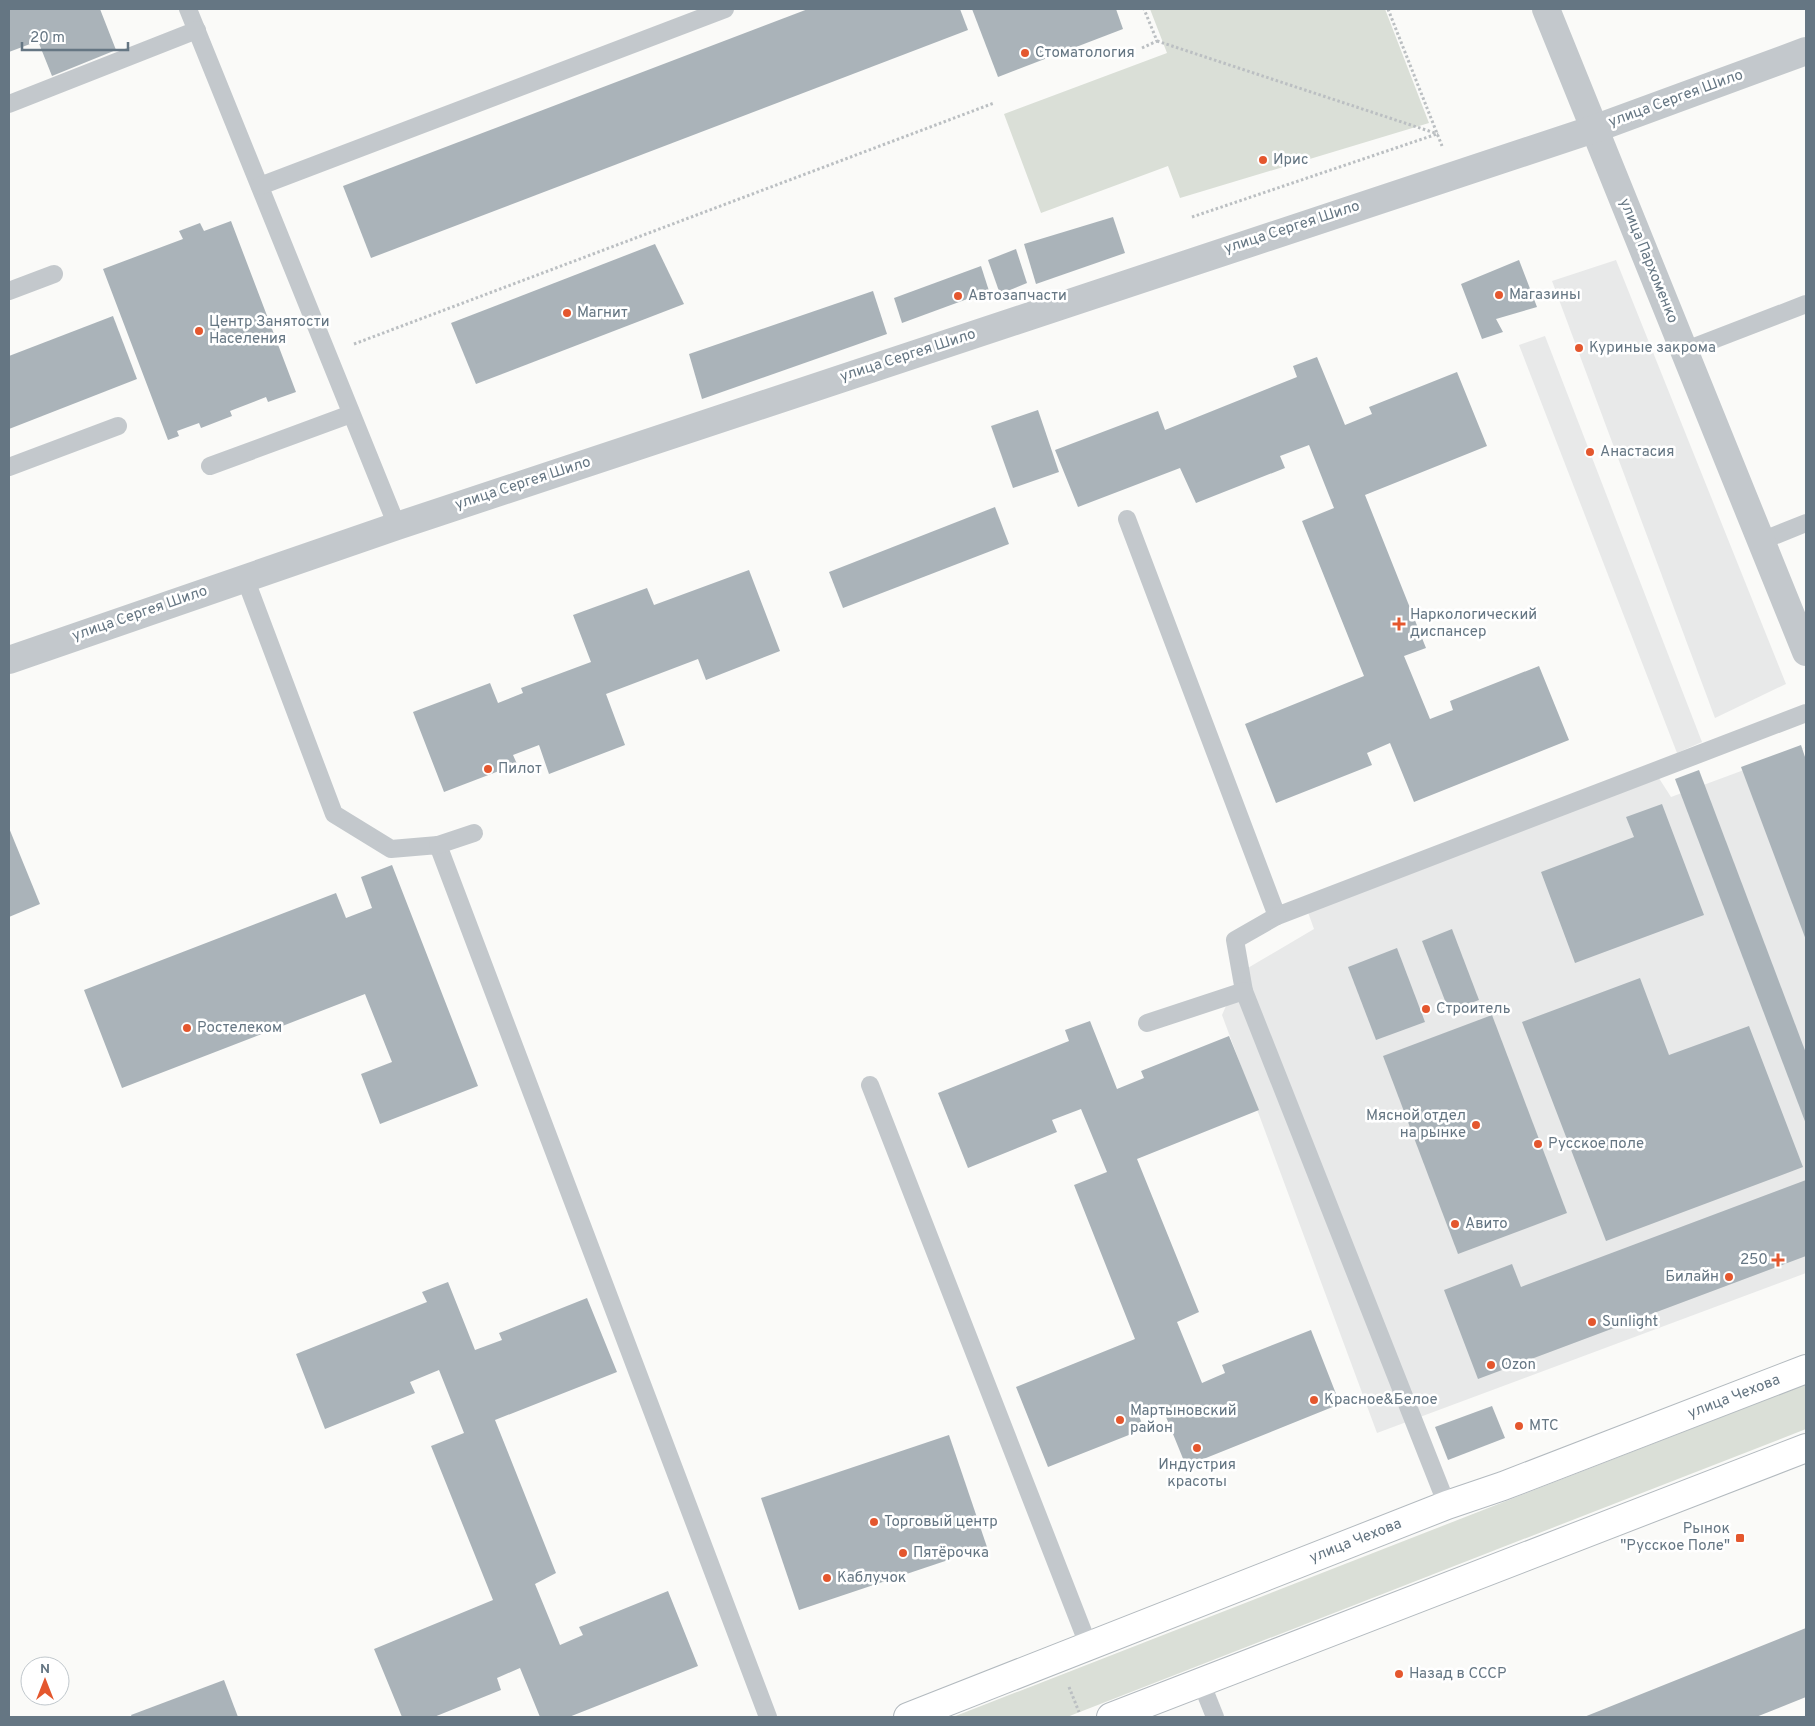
<svg xmlns="http://www.w3.org/2000/svg" width="1815" height="1726" viewBox="0 0 1815 1726" font-family="Overpass,sans-serif">
<style>
.built{fill:#e8e9e9}
.green{fill:#dadfd7}
.building{fill:#aab3b9}
.lines{fill:none;stroke-linecap:round;stroke-linejoin:round}
.secondary-casing{stroke:#b3babf;stroke-width:30}
.path{stroke:#bbbfc2;stroke-width:3;stroke-dasharray:2.5 2.5;stroke-linecap:butt}
.service{stroke:#c3c8cc;stroke-width:18}
.tertiary{stroke:#c3c8cc;stroke-width:28}
.secondary{stroke:#fff;stroke-width:28}
.poi-dot{fill:#e4572e;stroke:#fff;stroke-width:2}
.labels{text-anchor:middle;dominant-baseline:central;stroke-width:5;stroke-linejoin:round;paint-order:stroke}
.poi-label{font-size:15px;fill:#657683;stroke:#fff;text-anchor:start}
.street-label{font-size:15px;fill:#657683;stroke:#fff}
</style>
<rect width="100%" height="100%" fill="#fafaf8"/>
<!-- built -->
<g class="built">
<path d="M1616,260L1786,684L1715,718L1552,281Z"/>
<path d="M1545,336L1702,742L1677,753L1519,345Z"/>
<path d="M1806,747L1783,759L1806,824V1273L1377,1433L1222,1015L1241,972L1314,929L1305,904L1655,772L1671,797Z"/>
</g>
<!-- green -->
<g class="green">
<path d="M1150,9H1385L1429,123L1180,198L1168,166L1041,213L1004,114L1167,53Z"/>
<path d="M1806,1384V1429L1067,1717H953Z"/>
</g>
<!-- building -->
<g class="building">
<path d="M9,9H100L116,50L52,76L38,41L9,52Z"/>
<path d="M808,9H960L968,30L371,258L343,186Z"/>
<path d="M972,9H1116L1123,29L998,77Z"/>
<path d="M1113,217L1125,253L1036,284L1024,244Z"/>
<path d="M231,221L296,392L268,402L266,397L230,411L232,416L201,428L199,423L177,431L179,436L168,440L103,269L183,239L179,231L200,223L204,231Z"/>
<path d="M655,244L684,304L476,384L451,323Z"/>
<path d="M1016,249L1027,283L1000,294L988,260Z"/>
<path d="M1519,260L1537,307L1496,319L1503,332L1482,339L1461,284Z"/>
<path d="M981,266L989,291L902,323L894,298Z"/>
<path d="M873,291L887,334L702,399L689,354Z"/>
<path d="M113,316L137,379L9,429V356Z"/>
<path d="M1317,357L1345,425L1372,414L1369,407L1457,372L1487,446L1365,495L1426,648L1404,656L1430,719L1453,710L1450,701L1539,666L1569,740L1414,802L1390,743L1367,753L1372,765L1276,803L1245,724L1364,676L1302,521L1334,508L1309,445L1280,456L1285,468L1196,503L1180,468L1078,507L1055,450L1158,411L1165,430L1297,377L1293,366Z"/>
<path d="M1038,410L1059,472L1013,488L991,426Z"/>
<path d="M995,507L1009,544L843,608L829,572Z"/>
<path d="M749,570L780,651L706,680L698,659L606,694L625,745L549,774L539,745L513,755L517,764L444,792L413,712L490,683L498,703L523,693L521,688L591,662L573,615L647,588L654,605Z"/>
<path d="M1801,745L1806,760V940L1741,767Z"/>
<path d="M1699,770L1806,1053V1124L1675,779Z"/>
<path d="M1662,804L1704,915L1575,963L1541,872L1634,837L1626,817Z"/>
<path d="M9,828L40,904L9,917Z"/>
<path d="M392,865L478,1086L380,1124L361,1074L392,1062L365,994L122,1088L84,990L336,893L346,918L372,908L361,877Z"/>
<path d="M1452,929L1479,1000L1449,1011L1422,941Z"/>
<path d="M1397,948L1425,1022L1376,1040L1348,967Z"/>
<path d="M1640,978L1669,1055L1749,1026L1803,1167L1606,1241L1522,1022Z"/>
<path d="M1492,1015L1567,1213L1458,1254L1383,1056Z"/>
<path d="M1090,1021L1117,1089L1144,1078L1141,1071L1229,1036L1259,1110L1137,1159L1199,1312L1177,1322L1202,1383L1225,1373L1222,1365L1311,1330L1340,1404L1186,1466L1162,1407L1139,1416L1144,1429L1048,1467L1016,1387L1135,1339L1074,1185L1107,1172L1081,1109L1052,1120L1057,1132L968,1168L938,1093L1069,1041L1065,1030Z"/>
<path d="M1806,1180V1256L1478,1379L1444,1290L1512,1264L1521,1287Z"/>
<path d="M448,1282L475,1350L502,1340L499,1333L587,1298L617,1372L495,1420L556,1573L535,1584L560,1645L583,1635L579,1627L668,1591L698,1666L569,1717H540L520,1668L497,1678L501,1690L434,1717H402L374,1649L493,1600L431,1446L464,1433L439,1370L410,1382L415,1393L325,1429L296,1354L427,1302L422,1292Z"/>
<path d="M1492,1406L1505,1438L1448,1460L1435,1427Z"/>
<path d="M949,1435L987,1547L799,1610L761,1498Z"/>
<path d="M1806,1628V1697L1756,1717H1584Z"/>
<path d="M224,1680L238,1717H132L131,1715Z"/>
</g>
<g class="lines">
<!-- secondary casing -->
<g class="secondary-casing">
<g id="secondary">
<path id="s1" d="M908,1717L1447,1505L1503,1486L1806,1369"/>
<path d="M1111,1717L1806,1448"/>
</g>
</g>
<!-- path -->
<g class="path">
<path d="M1388,9L1442,146"/>
<path d="M1157,41L1438,134"/>
<path d="M1142,48L1157,41L1144,9"/>
<path d="M1192,217L1437,134"/>
<path d="M354,344L994,103"/>
<path d="M1069,1687L1079,1712"/>
</g>
<!-- service -->
<g class="service">
<path d="M188,9L397,526"/>
<path d="M9,104L197,30"/>
<path d="M260,186L725,9"/>
<path d="M9,291L54,274"/>
<path d="M1684,351L1806,304"/>
<path d="M210,466L351,414"/>
<path d="M9,467L118,426"/>
<path d="M1127,519L1277,916L1806,713"/>
<path d="M1761,541L1806,523"/>
<path d="M245,578L334,814L391,849L438,845L768,1717"/>
<path d="M438,845L474,833"/>
<path d="M1244,991L1235,940L1277,916"/>
<path d="M1147,1023L1244,991L1447,1505"/>
<path d="M870,1085L1089,1647"/>
<path d="M1201,1682L1215,1717"/>
</g>
<!-- tertiary -->
<g class="tertiary">
<path d="M1546,9L1806,652"/>
<path d="M9,660L397,526L1594,129L1806,51"/>
</g>
<!-- secondary -->
<use href="#secondary" class="secondary"/>
</g>
<!-- markers -->
<g class="poi-dot">
<circle cx="1025" cy="53" r="5"/>
<circle cx="1263" cy="160" r="5"/>
<circle cx="1499" cy="295" r="5"/>
<circle cx="958" cy="296" r="5"/>
<circle cx="567" cy="313" r="5"/>
<circle cx="199" cy="331" r="5"/>
<circle cx="1579" cy="348" r="5"/>
<circle cx="1590" cy="452" r="5"/>
<path d="M1396.5 616.5h5v5h5v5h-5v5h-5v-5h-5v-5h5z"/>
<circle cx="488" cy="769" r="5"/>
<circle cx="1426" cy="1009" r="5"/>
<circle cx="187" cy="1028" r="5"/>
<circle cx="1476" cy="1125" r="5"/>
<circle cx="1538" cy="1144" r="5"/>
<circle cx="1455" cy="1224" r="5"/>
<path d="M1775.5 1252.5h5v5h5v5h-5v5h-5v-5h-5v-5h5z"/>
<circle cx="1729" cy="1277" r="5"/>
<circle cx="1592" cy="1322" r="5"/>
<circle cx="1491" cy="1365" r="5"/>
<circle cx="1314" cy="1400" r="5"/>
<circle cx="1120" cy="1420" r="5"/>
<circle cx="1519" cy="1426" r="5"/>
<circle cx="1197" cy="1448" r="5"/>
<circle cx="874" cy="1522" r="5"/>
<rect x="1735" y="1533" width="10" height="10" rx="2.5"/>
<circle cx="903" cy="1553" r="5"/>
<circle cx="827" cy="1578" r="5"/>
<circle cx="1399" cy="1674" r="5"/>
</g>
<g class="labels">
<!-- poi labels -->
<g class="poi-label">
<text x="1035" y="53">Стоматология</text>
<text x="1273" y="160">Ирис</text>
<text x="1509" y="295">Магазины</text>
<text x="968" y="296">Автозапчасти</text>
<text x="577" y="313">Магнит</text>
<text x="209" y="322">Центр Занятости<tspan x="209" dy="17">Населения</tspan></text>
<text x="1589" y="348">Куриные закрома</text>
<text x="1600" y="452">Анастасия</text>
<text x="1410" y="615">Наркологический<tspan x="1410" dy="17">диспансер</tspan></text>
<text x="498" y="769">Пилот</text>
<text x="1436" y="1009">Строитель</text>
<text x="197" y="1028">Ростелеком</text>
<text x="1466" y="1116" text-anchor="end">Мясной отдел<tspan x="1466" dy="17">на рынке</tspan></text>
<text x="1548" y="1144">Русское поле</text>
<text x="1465" y="1224">Авито</text>
<text x="1768" y="1260" text-anchor="end">250</text>
<text x="1719" y="1277" text-anchor="end">Билайн</text>
<text x="1602" y="1322">Sunlight</text>
<text x="1501" y="1365">Ozon</text>
<text x="1324" y="1400">Красное&amp;Белое</text>
<text x="1130" y="1411">Мартыновский<tspan x="1130" dy="17">район</tspan></text>
<text x="1529" y="1426">МТС</text>
<text x="1197" y="1465" text-anchor="middle">Индустрия<tspan x="1197" dy="17">красоты</tspan></text>
<text x="884" y="1522">Торговый центр</text>
<text x="1730" y="1529" text-anchor="end">Рынок<tspan x="1730" dy="17">"Русское Поле"</tspan></text>
<text x="913" y="1553">Пятёрочка</text>
<text x="837" y="1578">Каблучок</text>
<text x="1409" y="1674">Назад в СССР</text>
</g>
<!-- street labels -->
<g class="street-label">
<text transform="translate(1676 99) rotate(-20)">улица Сергея Шило</text>
<text transform="translate(1292 228) rotate(-18)">улица Сергея Шило</text>
<text transform="translate(1648 261) rotate(68)">улица Пархоменко</text>
<text transform="translate(908 356) rotate(-18)">улица Сергея Шило</text>
<text transform="translate(523 484) rotate(-18)">улица Сергея Шило</text>
<text transform="translate(140 614) rotate(-19)">улица Сергея Шило</text>
<text stroke="none"><textPath href="#s1" startOffset="886">улица Чехова</textPath></text>
<text stroke="none"><textPath href="#s1" startOffset="481">улица Чехова</textPath></text>
</g>
</g>
<!-- border -->
<rect width="1815" height="1726" fill="none" stroke="#657683" stroke-width="20"/>
<!-- north arrow -->
<g transform="translate(45 1681)"><circle r="24" fill="#ffffff" stroke="#c1c8cd"/>
<path d="M0-4L9 19L0 12L-9 19Z" fill="#e4572e"/>
<text y="-8" font-size="14" font-weight="bold" text-anchor="middle" fill="#657683">N</text>
</g>
<!-- scale -->
<path d="M22 42v8h106v-8" fill="none" stroke="#657683" stroke-width="2.5"/>
<text x="30" y="42" font-size="15" fill="#657683" stroke="#ffffff" stroke-width="4" paint-order="stroke">20 m</text>
</svg>
